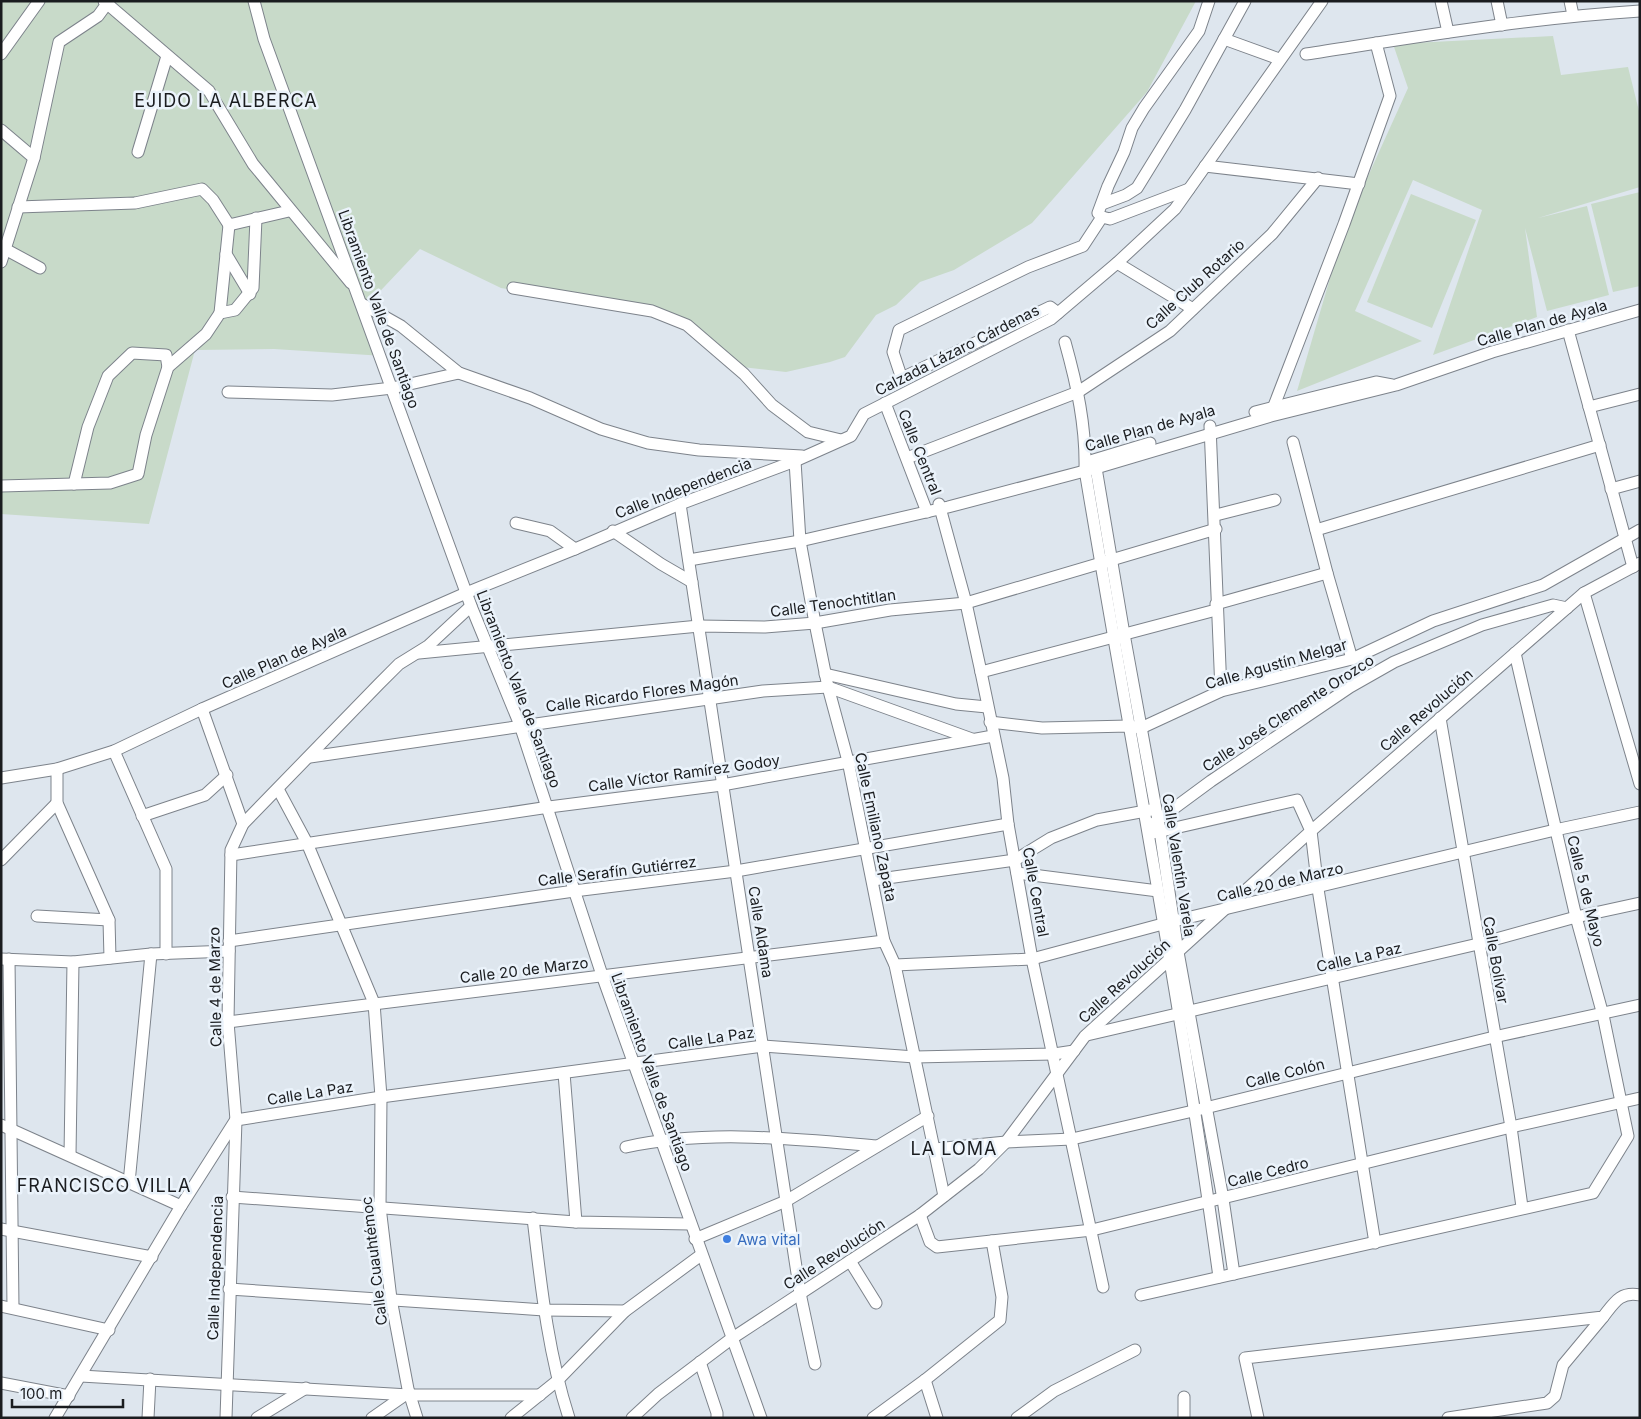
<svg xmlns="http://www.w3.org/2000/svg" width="1641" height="1419" viewBox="0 0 1641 1419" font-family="Inter,sans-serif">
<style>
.green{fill:#c8dac9}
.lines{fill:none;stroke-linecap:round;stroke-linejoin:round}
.minor-casing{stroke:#7d838b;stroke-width:13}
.minor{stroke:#fff;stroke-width:11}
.shop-dot{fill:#3f7fe0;stroke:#ebf3fb;stroke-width:2}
.labels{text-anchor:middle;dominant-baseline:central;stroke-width:5;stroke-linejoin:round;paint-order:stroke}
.street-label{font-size:15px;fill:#1a1c1f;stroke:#ebf3fb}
.shop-label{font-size:15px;fill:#366cbe;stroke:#ebf3fb;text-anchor:start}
.quarter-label{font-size:18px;letter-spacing:1px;fill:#1a1c1f;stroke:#ebf3fb}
</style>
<rect width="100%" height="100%" fill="#dee6ee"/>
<!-- green -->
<g class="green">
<path d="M1,1H1196L1147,92L1032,223L954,270L920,282L896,305L876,315L845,357L830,362L786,372L733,366L677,321L612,307L501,288L420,249L368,304L384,356L274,349L195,350L149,524L1,514Z"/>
<path d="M1553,36L1561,75L1628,67L1640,115V187L1538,218L1587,206L1609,295L1547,311L1525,228L1537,317L1433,355L1482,210L1413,180L1355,311L1422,341L1297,391L1345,227L1408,88L1393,44Z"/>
<path d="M1640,192V286L1613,292L1591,204Z"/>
<path d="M1411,194L1476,220L1432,328L1367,302Z"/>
</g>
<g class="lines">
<!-- minor casing -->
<g class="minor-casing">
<g id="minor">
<path d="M104,1L209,91L253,164L351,283"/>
<path d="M254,1L264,39L471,606L520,725L602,975L761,1418"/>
<path d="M1441,1L1448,32"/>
<path d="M1497,1L1502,25"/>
<path d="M1570,1L1573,15"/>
<path d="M1224,39L1279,59"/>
<path d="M1,54L39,1"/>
<path d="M1306,54C1417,37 1528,18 1640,11"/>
<path d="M1,130L34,158"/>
<path d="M138,152L167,56"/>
<path d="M1205,166L1359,184"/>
<path d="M1102,204L1126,195L1137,188L1185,110L1245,1"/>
<path d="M18,207L135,203L202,189L213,200L229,225L289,211"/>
<path d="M1102,217L1110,219L1189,189"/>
<path d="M5,249L40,268"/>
<path d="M226,254L250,294"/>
<path d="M1,262L34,158L59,42L98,16L109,1"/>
<path d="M1117,263L1193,309"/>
<path d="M513,288L652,311L687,325L744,374L772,405L808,432L841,440"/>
<path d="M362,304L401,326L459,373L530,398L601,429L648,443L699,450L802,456"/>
<path d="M220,313L229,225"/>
<path d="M1058,313L1050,307L906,376H901L893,352L899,330L1028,267L1083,246L1102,217L1098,213L1108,186L1124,152L1132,128L1144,108L1199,31L1209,1"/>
<path d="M1568,330L1633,567"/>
<path d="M1065,342C1077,385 1086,426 1085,470C1130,739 1182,1007 1219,1277"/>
<path d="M228,392L332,395L392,388L459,373"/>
<path d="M885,403L927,512"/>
<path d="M1589,407L1640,394"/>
<path d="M1272,411L1344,224L1390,96L1376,43"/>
<path d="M1255,412L1376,382L1392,385"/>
<path d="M1210,426L1221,691"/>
<path d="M1293,442L1327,573L1352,659"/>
<path d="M907,458L1078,392L1170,331L1272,234L1318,178"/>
<path d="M795,461L800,541L815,623L828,687L848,761L884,941L895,965L944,1196"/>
<path d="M1093,461L1096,468L1124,634L1160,831L1178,952L1223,1199L1234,1274"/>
<path d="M1087,462L1150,443"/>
<path d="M74,484L88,427L108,376L132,353L166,355L168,367"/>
<path d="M1,486L110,483L138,474L146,435L168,367L206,334L220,313L235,310L253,288L256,218"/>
<path d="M1611,489L1640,481"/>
<path d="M680,504L800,1293L815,1364"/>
<path d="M939,504L966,603L981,672L1003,778L1008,824L1032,959L1103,1287"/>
<path d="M1216,515L1275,500"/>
<path d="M516,523L550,531L575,549"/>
<path d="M1316,530L1600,445"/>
<path d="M613,531L661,564L692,582"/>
<path d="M689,560L800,541L948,507L1096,468L1271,416L1396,385L1492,352L1640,310"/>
<path d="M1584,593L1640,784"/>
<path d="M1216,604L1327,573"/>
<path d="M419,653L699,626L765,627L815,623L890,610L966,603L1216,529"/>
<path d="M981,672L1216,610"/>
<path d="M825,674L956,704L987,707"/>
<path d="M202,709L243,824"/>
<path d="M1440,718L1511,1127L1522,1207"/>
<path d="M990,722L1042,728L1129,726L1141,728L1221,691L1352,659L1433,621L1543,585L1640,530"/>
<path d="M114,751L166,869V954"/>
<path d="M310,757L763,691L828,687L972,739"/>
<path d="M57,769V803L109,920L110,958"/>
<path d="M1,778L57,769L114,751L202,709L466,593L575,549L680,504L795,461L851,436L864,414L1051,319L1117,263L1175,209L1322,1"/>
<path d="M278,789L307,843L374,1003L381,1097L380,1207L391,1299L408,1389L417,1418"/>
<path d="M142,816L205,795L227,775"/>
<path d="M1154,823L1211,781L1350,687L1394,662L1482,625L1553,605L1567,608"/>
<path d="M1153,833L1297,800L1311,831L1318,889L1375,1243"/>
<path d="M231,855L549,807L722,785L993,736"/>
<path d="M1,860L57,803"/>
<path d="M1017,873L1158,891"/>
<path d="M873,880L1015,860L1051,838L1097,820L1151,810"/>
<path d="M37,916L109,920"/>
<path d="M229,941L574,891L736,871L1008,824"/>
<path d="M1,959L73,962L151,954L229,951"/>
<path d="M9,959L13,1308"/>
<path d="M895,965L1032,959L1174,921L1555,830L1640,812"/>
<path d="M228,1022L884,941"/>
<path d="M1087,1035L1478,944L1576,917L1640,903"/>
<path d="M564,1073L576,1222"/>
<path d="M236,1120L381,1097L763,1046L915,1057L1054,1054L1074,1051"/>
<path d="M1,1125L181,1206"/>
<path d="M626,1147C707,1129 795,1139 877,1146"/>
<path d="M935,1149L1006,1142L1072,1139L1193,1111L1494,1037L1640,1005"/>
<path d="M70,1155L73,962"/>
<path d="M129,1183L151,954"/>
<path d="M232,1197L576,1222L690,1224"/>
<path d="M920,1215L930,1242L937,1247L1092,1230L1511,1127L1640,1098"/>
<path d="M533,1218C541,1286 548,1353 569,1418"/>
<path d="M1,1229L152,1257"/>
<path d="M695,1239L786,1201L928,1116"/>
<path d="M850,1261L876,1303"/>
<path d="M229,1289L544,1310L625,1311"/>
<path d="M1141,1295L1593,1193L1628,1136L1603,1015L1576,917L1515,653"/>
<path d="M1,1306L109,1330"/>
<path d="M700,1362L717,1413V1418"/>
<path d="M81,1376L409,1395H540"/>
<path d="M925,1380L937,1418"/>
<path d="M1,1383L69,1396"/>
<path d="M1184,1397V1418"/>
<path d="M55,1418L181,1206L235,1121"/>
<path d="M148,1418L150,1379"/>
<path d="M226,1418L236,1120L228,1022L231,850L243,824L379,684L399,664L428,646L471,606"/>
<path d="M257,1418L306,1388"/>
<path d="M372,1418L405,1395"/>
<path d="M511,1418L557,1381L625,1311L701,1255"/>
<path d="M632,1418L658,1394L731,1339L920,1215L979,1169L1006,1142L1085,1036L1311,831L1584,593L1640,563"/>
<path d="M873,1418L925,1380L1000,1320L1002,1297L992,1241"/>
<path d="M1017,1418L1054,1391L1135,1350"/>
<path d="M1258,1418L1245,1358L1603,1317C1614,1303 1620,1291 1640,1295"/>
<path d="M1448,1418L1547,1403L1555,1396L1563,1365L1603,1317"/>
</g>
</g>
<!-- minor -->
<use href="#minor" class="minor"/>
</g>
<!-- markers -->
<circle class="shop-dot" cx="727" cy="1239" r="5"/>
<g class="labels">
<!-- street labels -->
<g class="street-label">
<text transform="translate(1195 284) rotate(-42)">Calle Club Rotario</text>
<text transform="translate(379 309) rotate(70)">Libramiento Valle de Santiago</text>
<text transform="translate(1542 323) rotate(-16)">Calle Plan de Ayala</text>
<text transform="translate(957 350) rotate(-27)">Calzada Lázaro Cárdenas</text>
<text transform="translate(1150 428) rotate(-16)">Calle Plan de Ayala</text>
<text transform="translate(920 452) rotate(68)">Calle Central</text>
<text transform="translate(683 488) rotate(-21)">Calle Independencia</text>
<text transform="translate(833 603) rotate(-8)">Calle Tenochtitlan</text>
<text transform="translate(284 657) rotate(-24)">Calle Plan de Ayala</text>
<text transform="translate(1276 664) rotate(-16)">Calle Agustín Melgar</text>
<text transform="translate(519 689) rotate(69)">Libramiento Valle de Santiago</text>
<text transform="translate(642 693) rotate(-8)">Calle Ricardo Flores Magón</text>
<text transform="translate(1426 710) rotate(-41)">Calle Revolución</text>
<text transform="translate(1288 713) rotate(-33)">Calle José Clemente Orozco</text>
<text transform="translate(684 773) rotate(-8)">Calle Víctor Ramírez Godoy</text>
<text transform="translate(876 827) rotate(78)">Calle Emiliano Zapata</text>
<text transform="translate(1179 865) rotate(81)">Calle Valentín Varela</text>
<text transform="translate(617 871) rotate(-7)">Calle Serafín Gutiérrez</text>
<text transform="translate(1280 882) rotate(-13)">Calle 20 de Marzo</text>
<text transform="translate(1586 891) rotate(76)">Calle 5 de Mayo</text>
<text transform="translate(1036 892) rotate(80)">Calle Central</text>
<text transform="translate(761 932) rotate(81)">Calle Aldama</text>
<text transform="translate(1359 957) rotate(-13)">Calle La Paz</text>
<text transform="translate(1496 960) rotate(80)">Calle Bolívar</text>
<text transform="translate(524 970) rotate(-7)">Calle 20 de Marzo</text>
<text transform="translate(1124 981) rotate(-42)">Calle Revolución</text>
<text transform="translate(215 987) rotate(-91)">Calle 4 de Marzo</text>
<text transform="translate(711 1038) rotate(-8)">Calle La Paz</text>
<text transform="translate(652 1072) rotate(70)">Libramiento Valle de Santiago</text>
<text transform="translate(1285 1073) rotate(-14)">Calle Colón</text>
<text transform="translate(310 1093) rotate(-9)">Calle La Paz</text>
<text transform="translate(1268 1172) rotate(-14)">Calle Cedro</text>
<text transform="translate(834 1254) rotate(-33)">Calle Revolución</text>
<text transform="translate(374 1261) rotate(-97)">Calle Cuauhtémoc</text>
<text transform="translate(215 1268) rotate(-88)">Calle Independencia</text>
</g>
<!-- shop labels -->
<g class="shop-label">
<text x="737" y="1239">Awa vital</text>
</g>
<!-- quarter labels -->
<g class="quarter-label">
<text x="226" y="100">EJIDO LA ALBERCA</text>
<text x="954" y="1148">LA LOMA</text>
<text x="104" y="1185">FRANCISCO VILLA</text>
</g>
</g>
<!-- border -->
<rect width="1641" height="1419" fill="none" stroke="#1a1c1f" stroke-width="5"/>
<!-- scale -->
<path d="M12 1399v8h111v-8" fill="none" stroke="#1a1c1f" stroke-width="2.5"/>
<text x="20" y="1399" font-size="15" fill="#1a1c1f" stroke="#ebf3fb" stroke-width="4" paint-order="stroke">100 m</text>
</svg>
